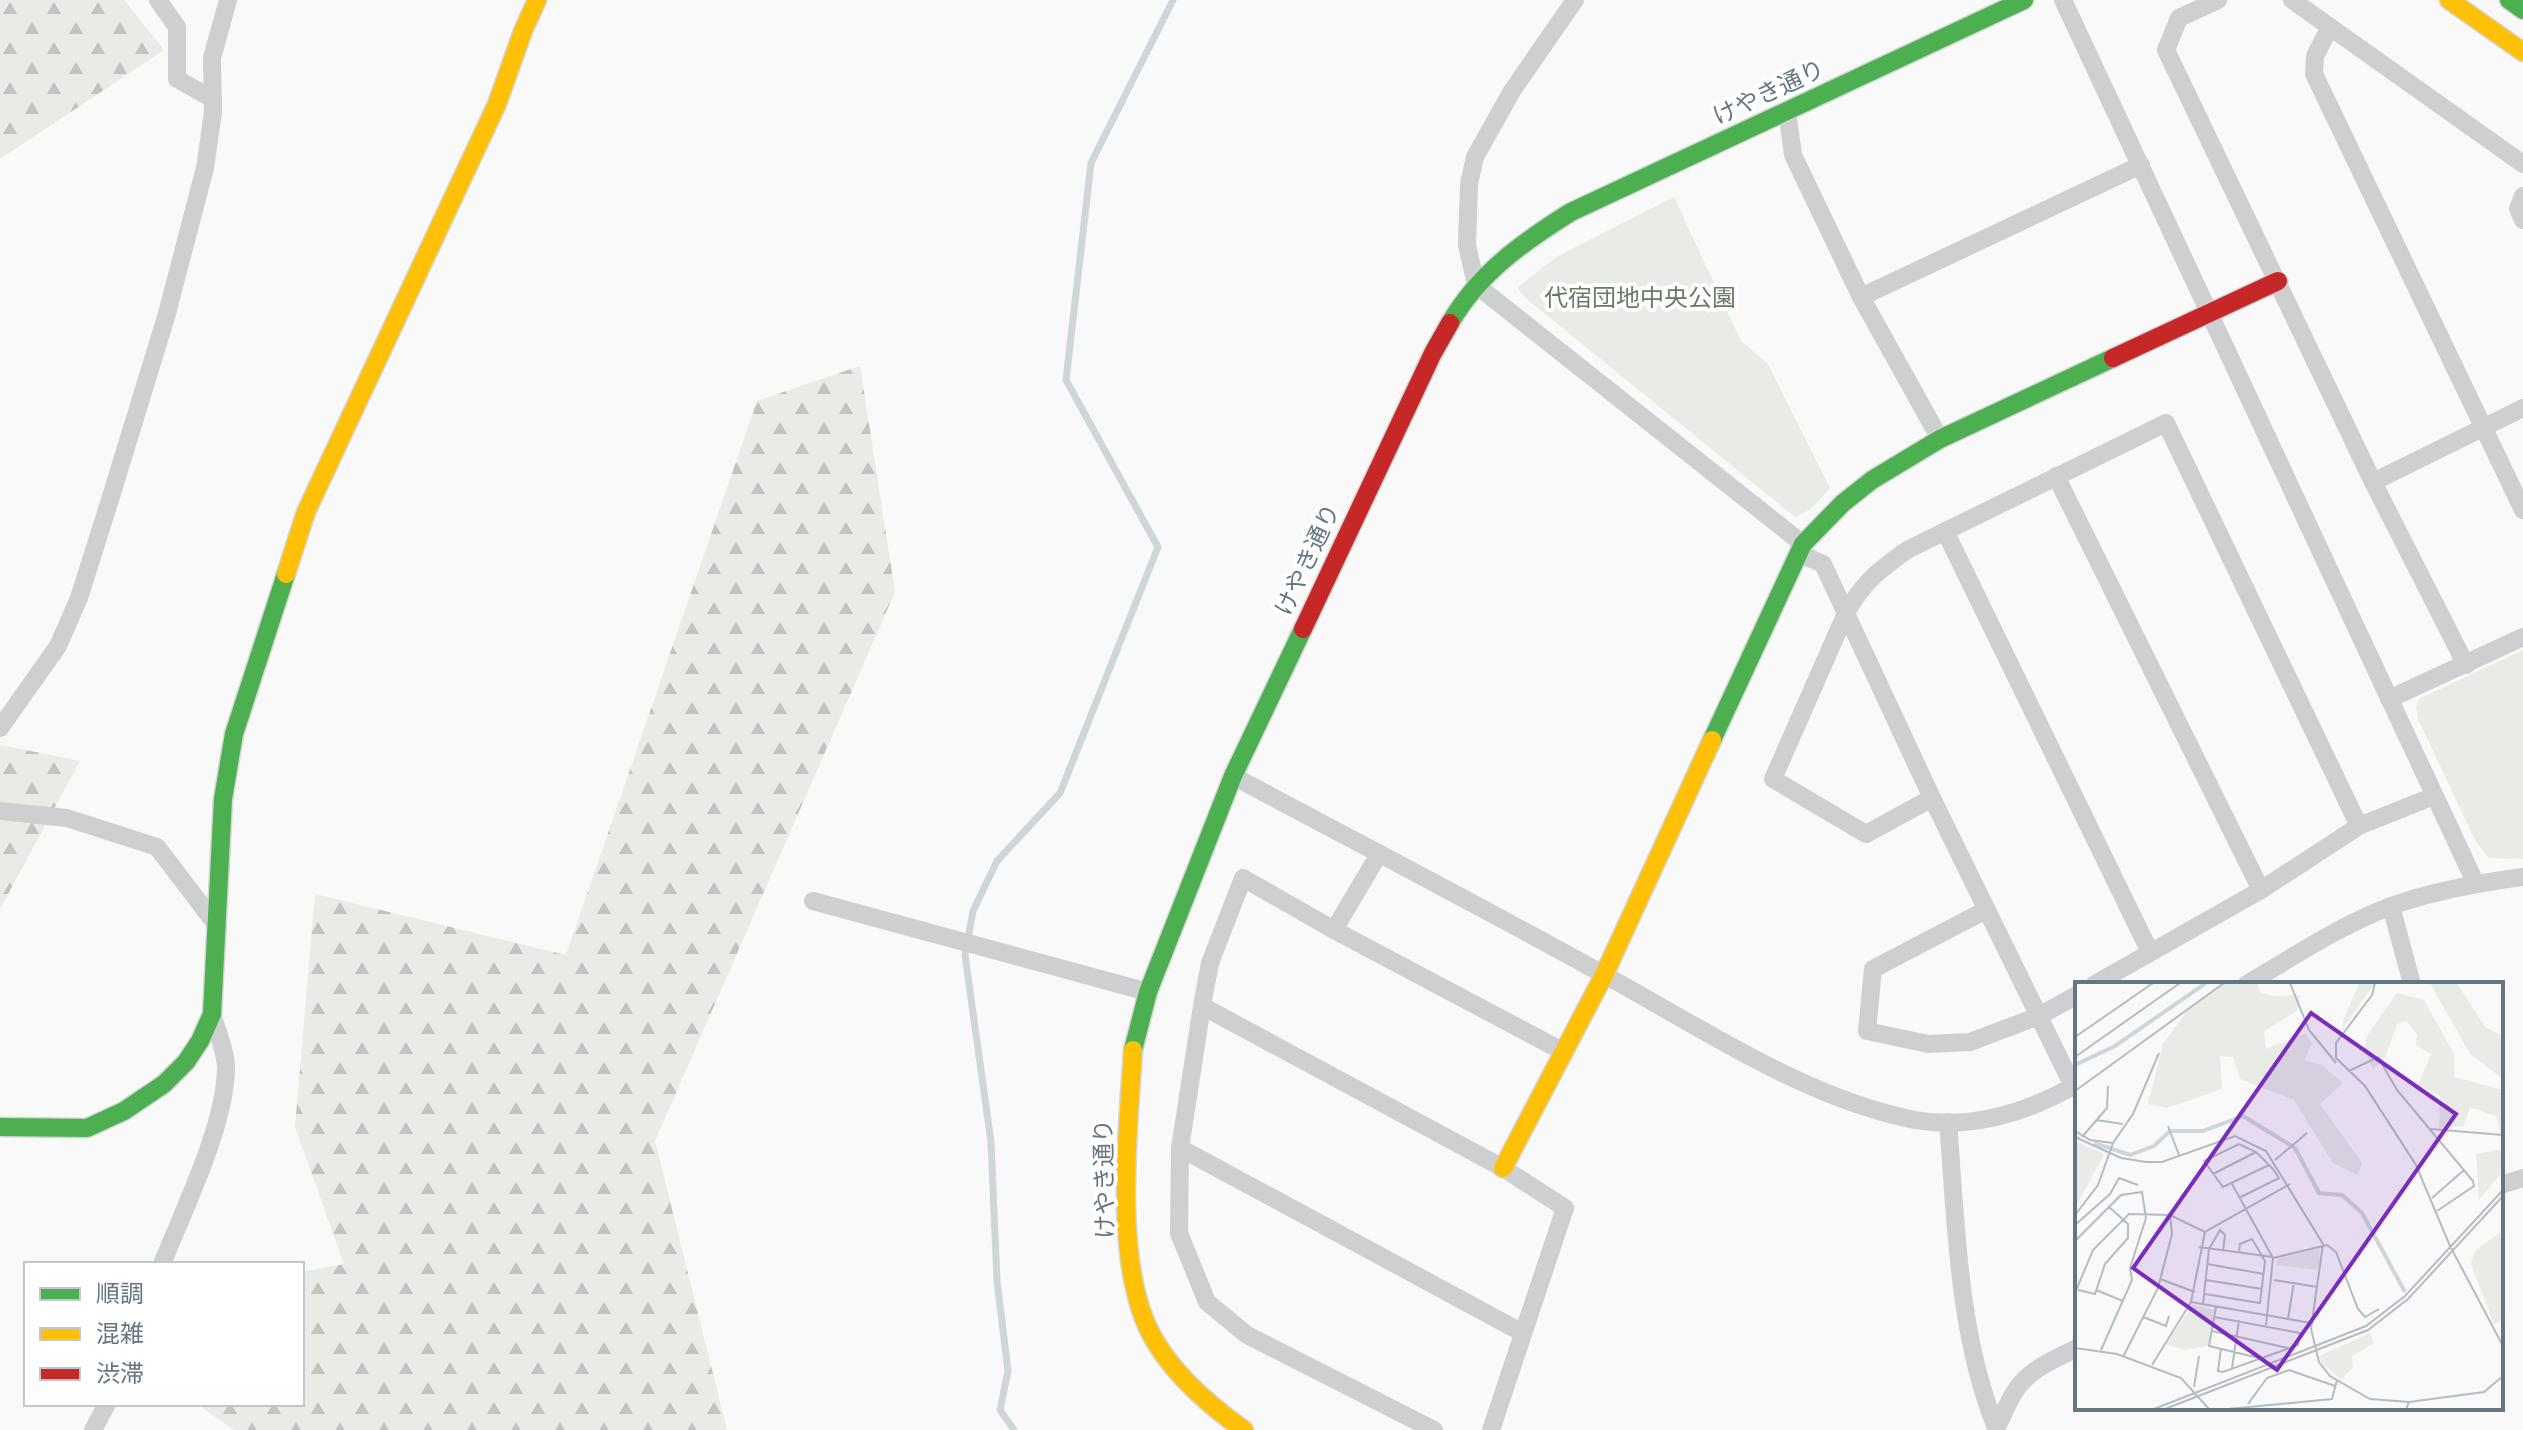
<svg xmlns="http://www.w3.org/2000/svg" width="2523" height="1430" viewBox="0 0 2523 1430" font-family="'Sofia Sans Condensed','Noto Sans JP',sans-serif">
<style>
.forest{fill:url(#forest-firs)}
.green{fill:#e8ebe6}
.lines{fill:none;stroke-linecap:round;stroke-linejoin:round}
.stream{stroke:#ced6d9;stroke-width:7}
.fast-casing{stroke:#d5d6d7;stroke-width:21}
.slow-casing{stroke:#d5d6d7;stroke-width:21}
.jam-casing{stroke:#d5d6d7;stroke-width:21}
.street{stroke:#cecfd0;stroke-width:18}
.fast{stroke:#4caf50;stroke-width:18}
.slow{stroke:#ffc107;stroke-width:18}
.jam{stroke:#c62828;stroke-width:18}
.labels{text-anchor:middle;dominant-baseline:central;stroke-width:8;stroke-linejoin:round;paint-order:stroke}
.street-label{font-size:24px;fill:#657683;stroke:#fff}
.park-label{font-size:24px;fill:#687a64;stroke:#fff}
.inset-river{fill:none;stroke:#ced6d9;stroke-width:4}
.inset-road{fill:none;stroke:#b5bdc3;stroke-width:2}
.view{fill:#7b2cbf;fill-opacity:0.15;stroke:#7b2cbf;stroke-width:4}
.inset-edge{fill:none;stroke:#657683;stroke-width:4}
</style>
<defs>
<pattern id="forest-firs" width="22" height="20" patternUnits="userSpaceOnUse" patternTransform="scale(2)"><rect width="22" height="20" fill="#e8ebe6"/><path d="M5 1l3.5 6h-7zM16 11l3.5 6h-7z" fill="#c0c3c0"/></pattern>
</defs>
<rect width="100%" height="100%" fill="#f9f9f9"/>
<!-- forest -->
<g class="forest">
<path d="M0,0H124L164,50L0,159Z"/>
<path d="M860,366L895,592L655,1141L727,1430H234L197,1404H302V1272L344,1264L295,1127L315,894L566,955L757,401Z"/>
<path d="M0,745L80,761L0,909Z"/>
</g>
<!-- green -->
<g class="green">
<path d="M1674,197L1741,341L1767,363L1830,488L1810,510L1795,517L1522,295L1518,287L1558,256Z"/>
<path d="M2523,650V859L2489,858L2475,840L2418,719L2416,708L2419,699Z"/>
</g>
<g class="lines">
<!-- stream -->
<path class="stream" d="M1014,1430L1000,1410L1008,1371L997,1281L991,1142L965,955L973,911L997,861L1060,793L1158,547L1066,380L1091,163L1173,0"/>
<!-- fast casing -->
<g class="fast-casing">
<g id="fast">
<path d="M2509,0L2523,10"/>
<path d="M1450,323C1479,273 1523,242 1571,212L2024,0"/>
<path d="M1712,740L1803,544L1843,503L1872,480L1940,439L2113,358"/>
<path d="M1133,1050L1148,992L1233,776L1303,629"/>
<path d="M0,1127L87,1128L124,1111L164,1084L186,1062L200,1041L212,1014L223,799L234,734L286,574"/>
</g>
</g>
<!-- slow casing -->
<g class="slow-casing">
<g id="slow">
<path d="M2449,0L2523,52"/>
<path d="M286,574L306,512L497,104L523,31L537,0"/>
<path d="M1133,1050C1128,1131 1113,1262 1151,1334C1171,1372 1210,1406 1244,1430"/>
<path d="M1503,1168L1604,975L1712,740"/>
</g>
</g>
<!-- jam casing -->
<g class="jam-casing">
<g id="jam">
<path d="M2113,358L2278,281"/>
<path d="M1303,629L1433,353L1450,323"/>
</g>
</g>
<!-- street -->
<g class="street">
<path d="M158,0L177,27V79L213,99"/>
<path d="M1575,0L1512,91L1475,157L1469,184L1467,245L1476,285L1803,544"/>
<path d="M2063,0L2476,884"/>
<path d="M2218,0L2179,18L2166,50L2373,482L2466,665"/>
<path d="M2292,0L2523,164"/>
<path d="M2330,27L2315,56L2314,74L2523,510"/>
<path d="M1787,111L1793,155L1861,297L1940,439"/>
<path d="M2523,196L2518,209L2523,220"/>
<path d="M1861,297L2141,165"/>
<path d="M2056,476L2261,890"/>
<path d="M2373,482L2523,408"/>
<path d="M1945,531L2150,952"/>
<path d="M1798,553L1823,564L1932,798L2073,1086"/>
<path d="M2389,699L2523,637"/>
<path d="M0,728L58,646L79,598L109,503L166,317L205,168L213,112L212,58L228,0"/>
<path d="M1233,776C1358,843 1484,908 1608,977C1704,1029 1806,1099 1915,1120C1972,1130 2028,1112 2077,1084"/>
<path d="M1932,798L1866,834L1773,779L1846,613C1864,581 1878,571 1907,550L2166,423L2359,826"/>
<path d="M0,811L67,818L157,847L218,927"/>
<path d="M813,901L1148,992"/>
<path d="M2391,906L2412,984"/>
<path d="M1986,910L1873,969L1867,1031L1928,1044L1970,1042L2039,1016L2077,995"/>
<path d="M1334,930L1379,854"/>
<path d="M2095,984L2261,890L2359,826L2434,796"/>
<path d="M2247,984C2293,957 2339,926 2389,907C2431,891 2479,883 2523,877"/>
<path d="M1202,1006L1503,1168L1565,1208L1491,1430"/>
<path d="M1948,1122C1956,1222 1958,1337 1997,1430"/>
<path d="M1180,1148L1523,1333"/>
<path d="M2501,1185L2523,1178"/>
<path d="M162,1264C184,1209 225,1126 226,1069C226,1051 217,1031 212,1014"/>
<path d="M1996,1428C2003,1416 2007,1404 2014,1393C2027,1370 2055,1359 2077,1348"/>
<path d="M93,1430L107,1404"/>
<path d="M1434,1430L1247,1335L1207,1302L1179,1233L1180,1148L1202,1006L1210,963L1243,878L1334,930L1564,1052"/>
</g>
<!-- fast -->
<use href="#fast" class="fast"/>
<!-- slow -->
<use href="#slow" class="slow"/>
<!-- jam -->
<use href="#jam" class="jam"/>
</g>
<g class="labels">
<!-- street labels -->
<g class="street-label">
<text transform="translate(1769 93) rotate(-25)">けやき通り</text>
<text transform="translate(1308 560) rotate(-65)">けやき通り</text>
<text transform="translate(1105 1179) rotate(-91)">けやき通り</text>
</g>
<!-- park labels -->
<g class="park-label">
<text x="1640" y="298">代宿団地中央公園</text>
</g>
</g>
<!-- overview -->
<g transform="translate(2075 982)">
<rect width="428" height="428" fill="#f9f9f9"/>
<path d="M150,1H182L185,10L198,14L225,13L222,29L189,49L191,67L231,51L237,61L229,78L246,83L268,101L245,122L287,181L283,193L258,181L219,118L165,97L158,75L145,74L147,107L92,126L73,122L88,62L112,29ZM284,1H300L266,49L269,37ZM355,1H382L410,45L428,54V97L395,72ZM322,11L349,18L379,72V95L428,108V162L421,134L395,125L389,144L364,146L365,114L343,103L356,72L341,63L342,52L331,39L322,42L310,76L298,87L289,68L292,54ZM0,159L29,172L0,226ZM428,167V189L404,218L401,172ZM428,248V338L419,342L396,282L400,269Z" fill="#e8ebe6"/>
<path d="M245,266L243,288L202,283V277ZM118,323L139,328L133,364L110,368L91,362ZM295,351L299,361L277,374L278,386L266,397L247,381L244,374Z" fill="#e8ebe6"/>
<path class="inset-river" d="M0,83L40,64L131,1M19,161L55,173L79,164L95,149H128L168,134L220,166L244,211L267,213L287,231L330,310"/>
<path class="inset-road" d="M215,1L234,48L261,81M300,1L297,13L261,61V76L290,104L341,183L375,264L428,364M0,55L78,1M0,75L105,1M274,89L303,75L322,108L398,199L399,204L362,229M0,109L149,1M21,138L48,142M93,144L104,173M356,147L428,153M0,149L15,158L38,161M0,155L46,176L71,180H87L160,154L191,169L248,262L236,347L244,380L255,394L295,417L334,420L331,427M7,155L32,126L33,104M200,178L232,151M138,192L181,170M157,202L198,276L191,343M164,216L204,196L198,187L181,170L164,162L129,179L148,205L194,183M357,216L389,188M0,233L23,203L38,161L58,132L84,71M0,243L35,212L44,196L63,203M0,259L46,213L67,210L71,236L55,286L57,298L26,368M124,265L198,275M198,276L252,263L261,270L283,327L290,335L304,327M132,282L189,292M85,297L120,310M131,298L187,307M199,298L243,305M3,308L20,312L30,282L53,256V242L34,225M21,308L48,319M0,311L18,268L54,232L95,233L130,250M130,312L185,321L190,279L177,257L165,262L164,271M116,320L236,341M128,322L134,267L145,248L150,253L148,269M141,325L134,364L184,376M68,335L91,344L94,334M139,335L225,351L223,363L148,390L143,389L146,366M213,337L219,300M137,349L213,366M0,366L42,372L106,396L134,427M48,375L83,306L97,252L95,233M77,383L116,320L130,250L215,202M157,386L164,338M119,405L124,374M334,420L409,410L428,394M173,422L192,396L214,388L260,404M79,427L291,344L330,314L428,208M90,427L293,348L333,317L428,214M153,427L257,417L262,398"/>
<path class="view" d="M236,31L381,132L202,388L58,286Z"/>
<rect width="428" height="428" class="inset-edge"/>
</g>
<!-- legend -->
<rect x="24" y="1262" width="280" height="144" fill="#ffffff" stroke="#c1c8cd" stroke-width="2"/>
<rect x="40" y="1288" width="40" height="12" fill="#4caf50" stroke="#c1c8cd" stroke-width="2"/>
<text x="96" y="1302" font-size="24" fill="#657683">順調</text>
<rect x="40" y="1328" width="40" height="12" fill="#ffc107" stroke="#c1c8cd" stroke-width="2"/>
<text x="96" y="1342" font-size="24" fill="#657683">混雑</text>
<rect x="40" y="1368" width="40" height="12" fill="#c62828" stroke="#c1c8cd" stroke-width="2"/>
<text x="96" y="1382" font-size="24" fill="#657683">渋滞</text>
</svg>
